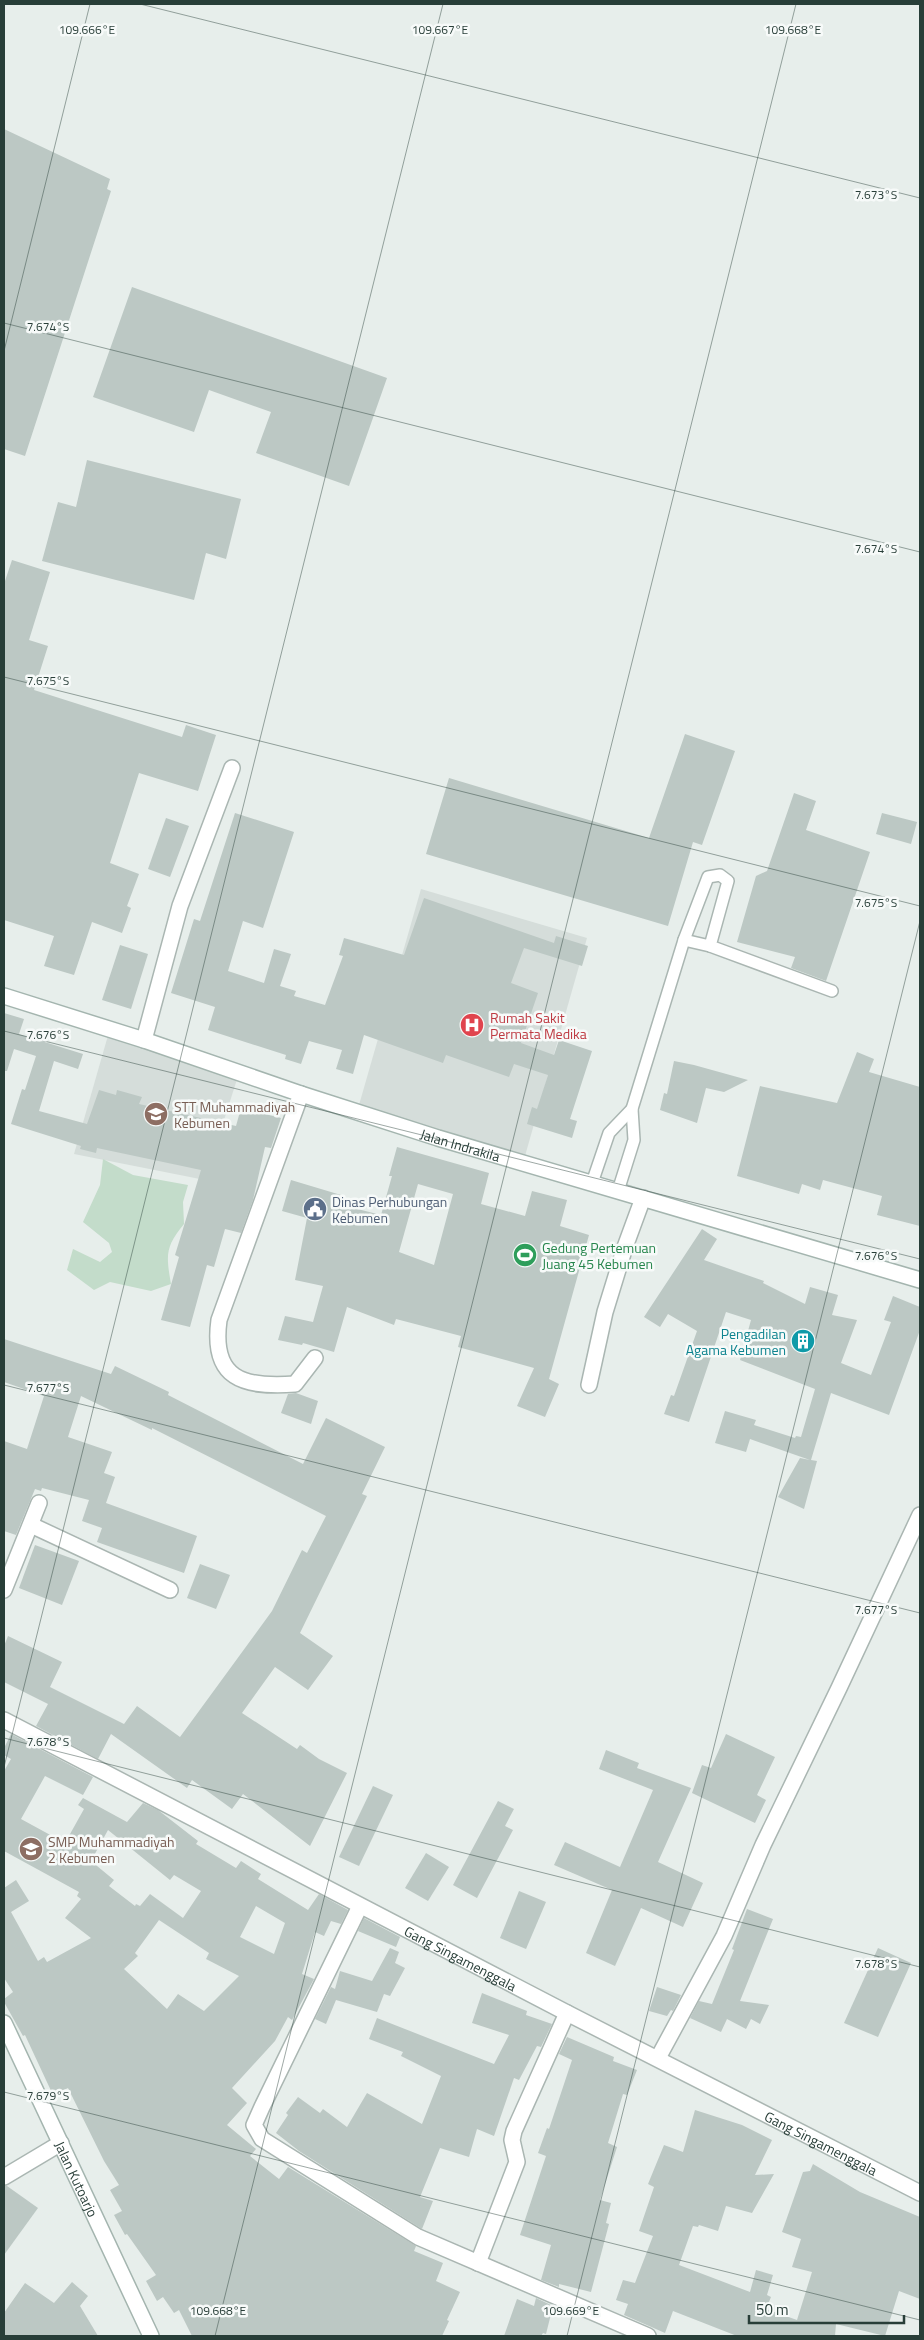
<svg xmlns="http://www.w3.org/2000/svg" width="924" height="2340" viewBox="0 0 924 2340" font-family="'Titillium Web',sans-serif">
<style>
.built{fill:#d5ddda}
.green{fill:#c3dcca}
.building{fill:#bcc8c4;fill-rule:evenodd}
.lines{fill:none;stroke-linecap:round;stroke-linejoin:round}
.service-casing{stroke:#aab6b2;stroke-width:14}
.minor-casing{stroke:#aab6b2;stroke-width:18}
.secondary-casing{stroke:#a4b5af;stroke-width:18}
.service{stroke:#fff;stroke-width:11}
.minor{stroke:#fff;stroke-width:15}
.secondary{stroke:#fff;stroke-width:15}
.ticks{fill:none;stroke:#283e38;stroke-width:1;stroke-opacity:0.45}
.labels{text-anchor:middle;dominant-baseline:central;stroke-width:5;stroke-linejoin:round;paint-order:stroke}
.health-label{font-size:14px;fill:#be3a42;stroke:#f7faf9;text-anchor:start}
.education-label{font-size:14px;fill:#785e54;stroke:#f7faf9;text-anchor:start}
.street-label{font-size:14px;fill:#283e38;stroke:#f7faf9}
.service-label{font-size:14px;fill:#4e5e75;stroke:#f7faf9;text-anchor:start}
.leisure-label{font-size:14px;fill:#27864d;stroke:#f7faf9;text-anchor:start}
.culture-label{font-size:14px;fill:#0d838f;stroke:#f7faf9;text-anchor:end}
.ticks-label{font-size:12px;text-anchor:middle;fill:#283e38;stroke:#f7faf9;stroke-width:5;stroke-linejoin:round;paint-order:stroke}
</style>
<rect width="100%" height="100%" fill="#e7eeeb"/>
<!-- built -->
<g class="built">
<path d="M421,889L587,938L523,1163L357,1112Z"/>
<path d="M109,1032L239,1073L205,1180L74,1154Z"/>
</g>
<!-- green -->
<path class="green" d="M103,1159L133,1175L188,1185L183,1202L184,1224C165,1247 166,1255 171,1284L151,1291L110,1282L94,1290L67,1270L73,1249L100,1262L112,1252L109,1243L83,1222L100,1185Z"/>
<!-- building -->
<g class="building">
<path d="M4,129L110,179L107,189L111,191L25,456L4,449Z"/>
<path d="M132,287L387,378L349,486L256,453L271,412L209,390L194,432L93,397Z"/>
<path d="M87,460L241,499L226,559L206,553L194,600L42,561L58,502L76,507Z"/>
<path d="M12,560L50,572L29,640L48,646L34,690L182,737L186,725L216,735L198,791L139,773L110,863L139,874L127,906L131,908L122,933L92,922L74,975L44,966L54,936L4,920V584Z"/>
<path d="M685,734L735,751L702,845L693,842L668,926L426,854L449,778L649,838Z"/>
<path d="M794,793L816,801L806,830L870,852L826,981L791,968L795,957L737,942L756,876L767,871Z"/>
<path d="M235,813L294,832L263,928L243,921L228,971L264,983L274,949L291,954L280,986L296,991L294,996L325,1005L343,956L339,955L344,938L404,955L424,898L554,943L556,936L588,946L582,966L524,948L511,983L538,993L521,1043L554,1055L559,1040L592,1051L570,1119L577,1121L572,1138L527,1124L532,1107L537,1109L548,1075L514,1064L509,1077L446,1055L443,1063L364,1035L353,1074L336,1069L342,1050L309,1041L301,1064L285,1059L286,1055L208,1030L215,1007L171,993L194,919L200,921Z"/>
<path d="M882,813L917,822L911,844L876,834Z"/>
<path d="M166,818L189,826L170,877L148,869Z"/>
<path d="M120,945L148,954L131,1009L102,1000Z"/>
<path d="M4,1013L24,1019L19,1034L83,1054L78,1069L54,1061L39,1111L87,1124L99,1090L116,1095L117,1090L142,1097L139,1104L236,1126L241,1108L281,1118L271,1148L265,1147L253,1200L241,1233L225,1229L214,1267L207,1265L190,1327L161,1320L179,1257L175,1255L201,1170L97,1148L96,1153L80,1149L81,1146L11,1124L22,1089L25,1090L36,1056L14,1049L7,1071H4Z"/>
<path d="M857,1052L874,1059L869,1072L920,1087V1226L877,1215L882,1196L823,1180L820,1190L802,1184L799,1194L737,1176L760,1086L837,1103Z"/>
<path d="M674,1061L694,1065L748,1080L724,1092L706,1088L697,1123L660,1110L664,1093L667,1094Z"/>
<path d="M397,1147L489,1173L481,1204L525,1216L532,1191L567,1200L560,1226L589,1235L549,1379L559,1384L545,1417L517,1406L534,1368L458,1347L461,1336L396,1319L394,1325L347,1307L334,1352L303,1343L302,1345L278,1340L285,1316L313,1322L323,1286L295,1280L307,1218L282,1211L291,1180L341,1195L338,1204L381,1215L392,1176H389ZM418,1184L453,1194L434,1265L399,1252Z"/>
<path d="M702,1229L717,1239L704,1260L764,1281L763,1283L805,1304L810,1287L838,1295L832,1315L857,1320L841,1363L871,1375L891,1322L884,1320L893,1296L920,1307V1330L889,1415L831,1393L811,1460L817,1461L804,1509L778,1497L800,1458L810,1460L750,1439L746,1452L715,1443L725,1411L756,1420L754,1425L795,1438L796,1436L801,1437L815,1389L740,1360L751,1320L726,1312L689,1422L664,1414L671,1395L674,1396L697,1331L668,1314L660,1327L644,1317Z"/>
<path d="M4,1339L111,1374L115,1366L169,1392L168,1395L303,1464L326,1418L385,1447L362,1494L367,1496L300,1633L333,1656L308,1690L275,1667L242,1713L297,1749L300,1745L319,1759L347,1773L310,1846L243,1794L232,1809L192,1780L187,1788L111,1734L98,1759L36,1726L48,1704L4,1682V1646L8,1636L62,1662L50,1687L124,1724L137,1706L180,1737L272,1611L302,1550L307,1553L326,1516L152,1428V1430L81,1396L68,1437L112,1452L104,1473L115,1477L106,1503L197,1536L184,1573L97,1542L102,1528L82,1521L89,1500L42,1488L41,1491L35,1489L16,1535L4,1531V1441L27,1449L44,1396L4,1382Z"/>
<path d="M296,1393L318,1401L311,1424L281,1413L288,1394Z"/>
<path d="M35,1545L79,1561L62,1605L19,1588Z"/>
<path d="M200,1564L230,1575L216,1609L187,1598Z"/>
<path d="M11,1734L93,1777L83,1795L45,1776L21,1819L65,1843L84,1809L78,1805L83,1798L127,1822L143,1803L158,1810L198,1841L196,1844L236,1868L241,1861L261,1874L258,1879L308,1910L319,1894L348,1910L341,1924L331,1921L324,1936L315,1932L302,1974L314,1979L292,2020L288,2017L275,2041L232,2088L247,2103L227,2125L256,2149L250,2156L279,2179L288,2167L416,2246L414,2251L443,2263L436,2281L460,2292L447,2320L449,2321L442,2336H192L179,2310L174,2313L163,2297L157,2301L146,2281L156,2275L127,2234L125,2235L114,2215L122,2211L110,2190L119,2185L104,2161L68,2088L53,2095L25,2035L23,2036L4,2002V1999L13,1992L4,1978V1888L16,1880L29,1901L11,1912L38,1961L44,1957L47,1962L91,1938L65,1918L81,1899L77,1896L79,1892L4,1851V1771L11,1759L4,1755V1748ZM108,1830L170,1880L174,1875L201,1891L183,1918L150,1894L140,1906L136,1904L135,1906L109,1886L114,1880L91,1861ZM256,1906L285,1923L274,1954L240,1937ZM159,1920L209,1953L206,1959L239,1976L204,2011L178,1994L167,2009L124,1969L138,1956L135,1953Z"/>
<path d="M726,1734L775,1757L757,1795L766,1800L755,1823L692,1793L702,1765L711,1768Z"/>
<path d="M606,1750L639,1763L637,1768L691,1788L658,1862L703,1883L683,1927L641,1908L615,1966L586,1953L612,1890L554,1865L565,1842L620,1867L653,1790L599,1769Z"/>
<path d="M373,1786L393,1795L359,1866L339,1857Z"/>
<path d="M498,1801L514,1809L505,1826L513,1830L477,1898L453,1885Z"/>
<path d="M426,1853L449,1867L428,1901L405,1888Z"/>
<path d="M519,1891L546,1902L526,1949L500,1938Z"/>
<path d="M747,1909L773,1919L740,2001L769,2005L760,2024L751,2019L746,2029L727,2019L721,2032L690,2018L699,2001L712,2004L734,1950L732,1949Z"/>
<path d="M364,1918L400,1937L396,1947L358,1931Z"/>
<path d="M390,1948L399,1952L395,1963L405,1968L390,1996L384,1994L377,2012L336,2000L326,2024L315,2019L331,1987L335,1989L340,1971L372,1981Z"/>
<path d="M878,1948L911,1963L878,2037L844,2023Z"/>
<path d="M657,1987L681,1995L673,2011L671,2010L667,2016L649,2011Z"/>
<path d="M482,1993L527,2011L526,2015L552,2024L541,2047L537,2046L519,2080L514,2078L494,2136L477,2129L469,2157L440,2148L420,2197L433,2201L422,2229L299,2151L276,2133L288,2115L286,2113L298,2097L320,2113L323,2109L347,2127L367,2093L422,2124L441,2076L401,2056L403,2052L369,2039L377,2018L494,2064L509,2035L472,2023Z"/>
<path d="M567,2037L614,2057L613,2061L637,2070L627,2095L623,2094L608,2143L617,2147L600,2200L611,2203L606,2223L609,2224L591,2292L559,2284V2287L541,2280L551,2245L520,2235L546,2156L538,2153L547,2128L549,2129L572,2060L559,2054Z"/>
<path d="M695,2110L742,2125L772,2140L755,2175L774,2174L752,2213L726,2206L718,2231L699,2225L698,2227L693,2226L679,2265L750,2292L756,2270L773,2275L767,2295L771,2297L766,2309L797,2320L812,2272L792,2267L801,2239L782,2232L803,2172L810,2171L813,2164L860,2192L920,2217V2299L899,2291L885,2336L836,2324L835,2336H737L673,2311L665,2333L624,2315L628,2304L616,2300L623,2280L635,2283L653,2236L639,2231L654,2187L648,2184L664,2145L683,2152Z"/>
<path d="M4,2186H7L38,2208L4,2255Z"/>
<path d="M72,2282L88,2296L80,2306L98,2336H4V2313L25,2283L54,2303Z"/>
<path d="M536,2298L553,2306L546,2334L543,2333L541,2336H504L517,2299L534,2306Z"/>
</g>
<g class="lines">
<!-- service casing -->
<g class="service-casing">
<g id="service">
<path d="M684,940L710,946"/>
<path d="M592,1183L609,1133L632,1109"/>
<path d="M618,1191L634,1140L632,1109L684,940L708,877L720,875L728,881L710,946L832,991"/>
</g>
</g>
<!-- minor casing -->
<g class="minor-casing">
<g id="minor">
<path d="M144,1040L180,906L232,768"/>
<path d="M301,1094L219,1320C211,1379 243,1388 295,1384L315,1358"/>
<path d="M589,1385L605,1312L625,1247L643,1198"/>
<path d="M31,1525L170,1590"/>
<path d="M4,1590L39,1503"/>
<path id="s1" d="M4,1720L567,2013L920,2193"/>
<path d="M360,1906L262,2107L254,2125L262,2139L418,2237L648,2336"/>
<path d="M658,2058L724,1936L763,1845L839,1688L920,1515"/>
<path d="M4,2177L61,2143"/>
<path d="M478,2263L517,2162L512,2140L514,2131L567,2013"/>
</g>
</g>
<!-- secondary casing -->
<g class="secondary-casing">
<g id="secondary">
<path id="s2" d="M4,996L144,1040L301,1094L438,1138L920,1280"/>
<path id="s3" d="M4,2023L151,2336"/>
</g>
</g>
<!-- service -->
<use href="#service" class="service"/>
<!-- minor -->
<use href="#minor" class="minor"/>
<!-- secondary -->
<use href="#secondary" class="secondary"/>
</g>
<!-- ticks -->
<path class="ticks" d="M140,4L920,198M4,323L920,552M4,351L90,4M4,677L920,906M4,1031L920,1259M4,1385L920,1613M4,1738L920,1967M4,1767L443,4M4,2092L920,2320M215,2336L796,4M567,2336L920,921"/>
<!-- icons -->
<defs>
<g id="hospital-disc" transform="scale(1.25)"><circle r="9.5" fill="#e0444e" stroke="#f7faf9"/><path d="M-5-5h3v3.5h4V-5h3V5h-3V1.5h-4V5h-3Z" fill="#fff"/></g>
<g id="university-disc" transform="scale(1.25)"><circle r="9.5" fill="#8d6e63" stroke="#f7faf9"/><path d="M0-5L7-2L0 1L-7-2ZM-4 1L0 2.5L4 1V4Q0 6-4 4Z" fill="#fff"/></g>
<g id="civic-disc" transform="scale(1.25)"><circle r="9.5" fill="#5c6f8a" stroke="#f7faf9"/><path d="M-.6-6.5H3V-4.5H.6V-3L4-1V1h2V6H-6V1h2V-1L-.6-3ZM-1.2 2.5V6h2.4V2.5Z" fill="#fff"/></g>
<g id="stadium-disc" transform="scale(1.25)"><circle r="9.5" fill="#2e9e5b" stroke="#f7faf9"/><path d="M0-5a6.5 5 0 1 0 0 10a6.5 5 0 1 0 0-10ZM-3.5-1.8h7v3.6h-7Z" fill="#fff"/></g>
<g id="building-disc" transform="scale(1.25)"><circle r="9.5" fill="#0f9aa8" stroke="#f7faf9"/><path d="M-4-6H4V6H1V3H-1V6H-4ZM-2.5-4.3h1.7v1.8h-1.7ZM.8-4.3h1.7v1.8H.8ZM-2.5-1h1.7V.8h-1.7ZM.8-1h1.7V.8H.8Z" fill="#fff"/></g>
<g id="school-disc" transform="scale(1.25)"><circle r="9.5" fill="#8d6e63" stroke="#f7faf9"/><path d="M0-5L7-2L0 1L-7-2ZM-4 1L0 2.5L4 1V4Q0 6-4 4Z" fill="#fff"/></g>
</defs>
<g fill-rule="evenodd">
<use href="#hospital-disc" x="472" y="1025"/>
<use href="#university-disc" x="156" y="1114"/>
<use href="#civic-disc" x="315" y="1209"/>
<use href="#stadium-disc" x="525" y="1255"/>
<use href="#building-disc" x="803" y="1341"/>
<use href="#school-disc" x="31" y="1849"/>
</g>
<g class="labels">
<!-- health labels -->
<g class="health-label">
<text x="490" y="1017">Rumah Sakit<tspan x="490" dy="16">Permata Medika</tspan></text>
</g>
<!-- education labels -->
<g class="education-label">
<text x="174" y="1106">STT Muhammadiyah<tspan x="174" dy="16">Kebumen</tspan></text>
<text x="48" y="1841">SMP Muhammadiyah<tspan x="48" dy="16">2 Kebumen</tspan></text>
</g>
<!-- street labels -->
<g class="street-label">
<text stroke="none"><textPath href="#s2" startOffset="480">Jalan Indrakila</textPath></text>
<text stroke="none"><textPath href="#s1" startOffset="515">Gang Singamenggala</textPath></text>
<text stroke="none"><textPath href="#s1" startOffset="920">Gang Singamenggala</textPath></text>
<text stroke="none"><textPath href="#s3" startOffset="172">Jalan Kutoarjo</textPath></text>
</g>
<!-- service labels -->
<g class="service-label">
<text x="332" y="1201">Dinas Perhubungan<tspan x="332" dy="16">Kebumen</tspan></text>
</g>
<!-- leisure labels -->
<g class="leisure-label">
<text x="542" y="1247">Gedung Pertemuan<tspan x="542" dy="16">Juang 45 Kebumen</tspan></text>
</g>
<!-- culture labels -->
<g class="culture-label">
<text x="786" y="1333">Pengadilan<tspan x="786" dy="16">Agama Kebumen</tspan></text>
</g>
</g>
<g class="ticks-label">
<text x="87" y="34">109.666°E</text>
<text x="440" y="34">109.667°E</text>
<text x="793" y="34">109.668°E</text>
<text x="876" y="199">7.673°S</text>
<text x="48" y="331">7.674°S</text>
<text x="876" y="553">7.674°S</text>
<text x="48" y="685">7.675°S</text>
<text x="876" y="907">7.675°S</text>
<text x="48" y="1039">7.676°S</text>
<text x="876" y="1260">7.676°S</text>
<text x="48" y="1392">7.677°S</text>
<text x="876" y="1614">7.677°S</text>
<text x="48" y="1746">7.678°S</text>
<text x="876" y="1968">7.678°S</text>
<text x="48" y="2100">7.679°S</text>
<text x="218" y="2315">109.668°E</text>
<text x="571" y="2315">109.669°E</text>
</g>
<!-- border -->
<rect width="924" height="2340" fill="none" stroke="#283e38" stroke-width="10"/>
<!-- scale -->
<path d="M749 2315v8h155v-8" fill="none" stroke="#283e38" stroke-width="2.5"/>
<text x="756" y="2315" font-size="15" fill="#283e38" stroke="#f7faf9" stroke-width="4" paint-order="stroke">50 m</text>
</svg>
